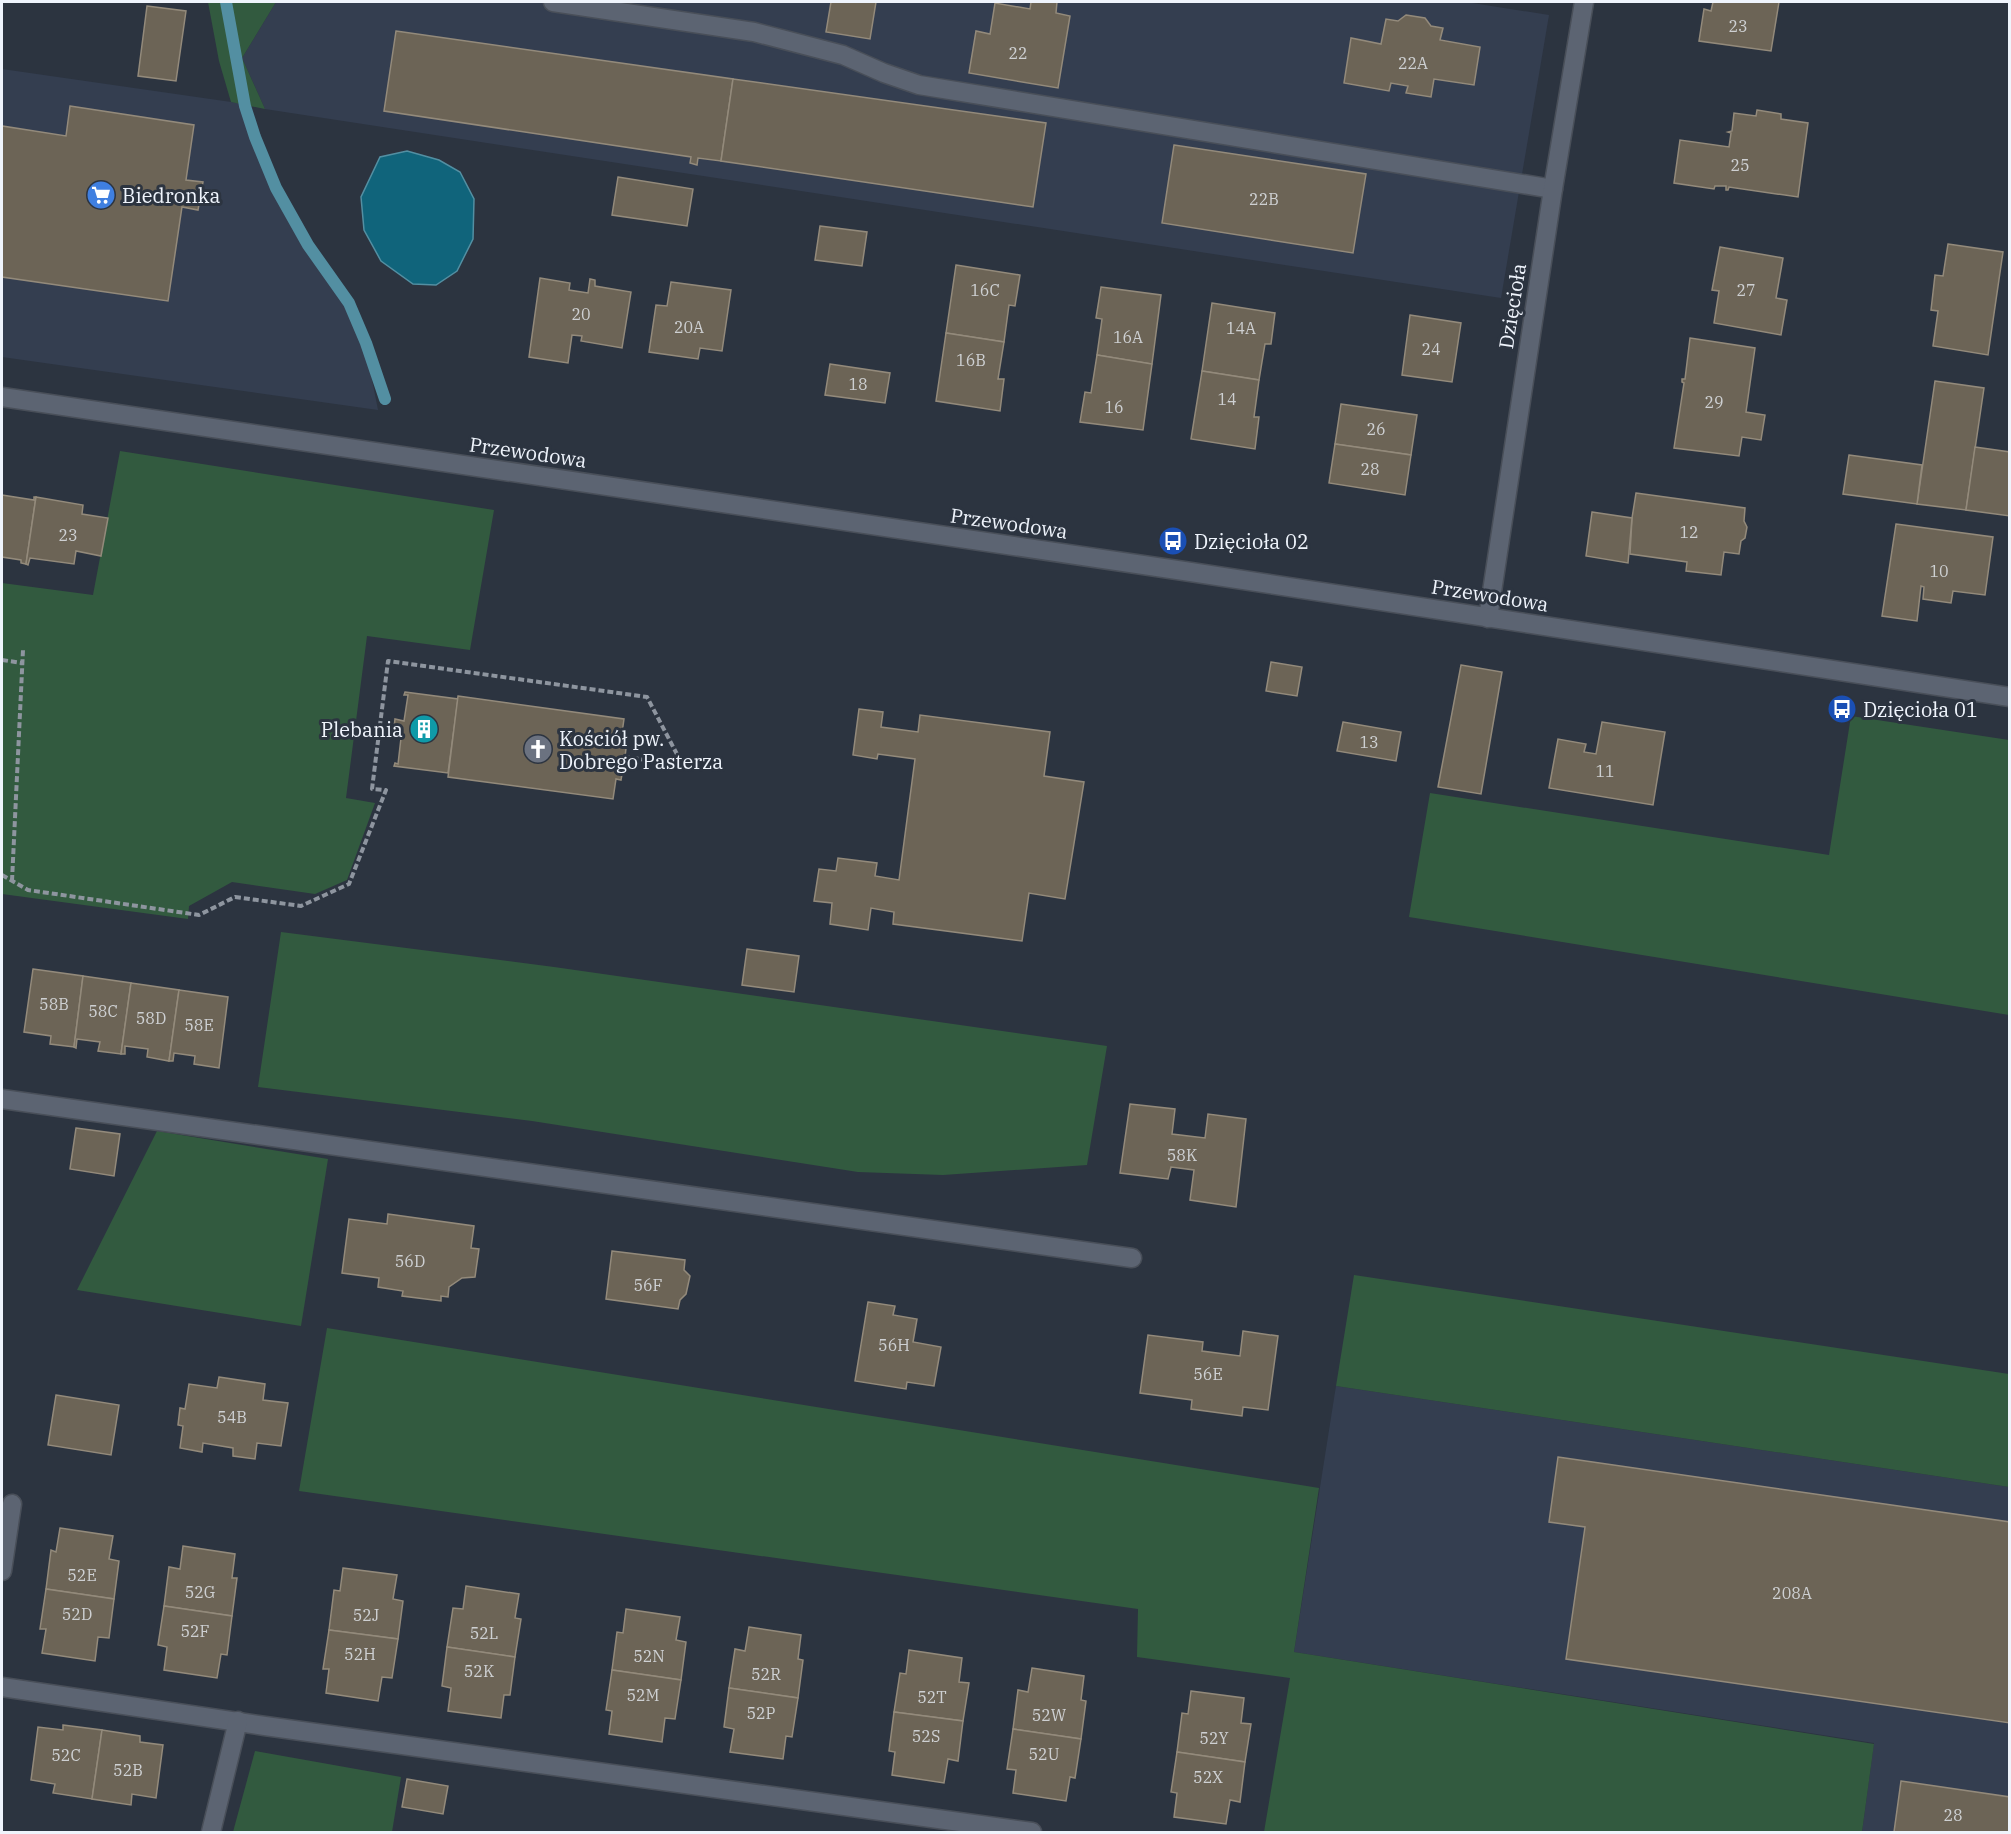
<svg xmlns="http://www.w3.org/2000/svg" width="2011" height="1834" viewBox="0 0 2011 1834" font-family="'IBM Plex Serif',serif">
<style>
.built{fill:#343e50}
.green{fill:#325a3f}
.water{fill:#10647b;stroke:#538fa2;stroke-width:1.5}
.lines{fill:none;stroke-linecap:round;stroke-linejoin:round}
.stream{stroke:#538fa2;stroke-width:12}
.building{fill:#6c6456;stroke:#938a7b;stroke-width:1.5}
.service-casing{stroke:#494f59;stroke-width:21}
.minor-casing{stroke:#494f59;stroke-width:21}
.tertiary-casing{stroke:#494f59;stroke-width:21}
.path{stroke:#8e959f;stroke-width:4;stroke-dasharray:6 3;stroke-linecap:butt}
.service{stroke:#5c6472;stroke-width:18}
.minor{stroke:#5c6472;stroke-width:18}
.tertiary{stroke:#5c6472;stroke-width:18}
.labels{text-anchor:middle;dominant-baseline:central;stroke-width:6;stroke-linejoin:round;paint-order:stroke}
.number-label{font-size:16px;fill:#ced0d2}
.poi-label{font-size:20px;fill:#eff4fc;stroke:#2c3440;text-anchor:start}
.street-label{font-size:20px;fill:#eff4fc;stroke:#2c3440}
</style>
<rect width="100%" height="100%" fill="#2c3440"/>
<!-- built -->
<g class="built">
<path d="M276,2H1466L1549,15L1501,298L265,109L242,58Z"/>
<path d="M2,69L245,104L286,212L362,329L378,410L2,357Z"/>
<path d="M1336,1386L2009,1487V1832H1862L1874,1743L1294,1652Z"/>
</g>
<!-- green -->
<g class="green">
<path d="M208,2H276L242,58L265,109L231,102L219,61Z"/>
<path d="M120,451L494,510L470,650L367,636L346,798L375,803L347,880L315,894L232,882L189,906L188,919L2,894V583L93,595Z"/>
<path d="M1851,716L2009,740V1015L1409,917L1430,793L1829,855Z"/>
<path d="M281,932L554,967L1107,1046L1087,1165L943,1175L858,1172L532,1121L258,1087Z"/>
<path d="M157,1131L328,1159L301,1326L77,1290Z"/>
<path d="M1354,1275L2009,1374V1487L1336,1386Z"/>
<path d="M327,1328L1319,1488L1294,1652L1874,1744L1862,1832H1264L1290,1678L1137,1657L1138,1609L299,1491Z"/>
<path d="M255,1751L401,1777L392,1832H233Z"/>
</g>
<!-- water -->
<path class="water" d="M407,151L439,160L460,172L474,199L473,239L457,271L436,285L413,284L381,261L364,230L361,197L380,157Z"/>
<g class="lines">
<!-- stream -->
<path class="stream" d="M226,2L245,106L255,137L276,188L308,245L349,303L366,343L385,399"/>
</g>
<!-- building -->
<g class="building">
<path d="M831,2H876L870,39L826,32Z"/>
<path d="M1031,2H1057L1056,13L1070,16L1058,88L969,73L976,31L990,34L995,3L1030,9Z"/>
<path d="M1713,2H1779L1771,51L1699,41L1704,9L1711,11Z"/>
<path d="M147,6L186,11L176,81L138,76Z"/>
<path d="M1406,15L1425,18L1431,26L1443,28L1440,40L1480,47L1474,85L1434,79L1431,97L1406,93L1408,86L1391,83L1389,91L1344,83L1351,38L1381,44L1386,19L1398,21Z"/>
<path d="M396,31L733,79L721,161L698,158L697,165L690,163L691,157L384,111Z"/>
<path d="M733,79L1046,123L1033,207L721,161Z"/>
<path d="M70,106L194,125L186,180L203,182L198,210L182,207L168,301L2,277V126L66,136Z"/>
<path d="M1757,110L1781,114V119L1808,123L1798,197L1729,187L1728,190H1726V186H1715L1714,189L1674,183L1680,140L1729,147L1731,133L1728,132L1732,131L1734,113L1756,116Z"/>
<path d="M1174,145L1366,174L1353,253L1162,223Z"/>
<path d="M618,177L693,189L687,226L612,215Z"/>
<path d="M820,226L867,232L862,266L815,260Z"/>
<path d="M1948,244L2003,252L1988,355L1933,346L1938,311L1931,310L1935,275L1943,276Z"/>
<path d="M1720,247L1783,258L1776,298L1787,300L1781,335L1714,323L1719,291L1712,290Z"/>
<path d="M956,265L1020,275L1015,306L1009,305L1004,342L946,333Z"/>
<path d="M540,278L570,283L569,290L588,293L590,279L595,280V286L631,292L622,348L581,341L582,336L572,335L568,363L529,357Z"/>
<path d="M671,282L731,290L722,351L700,348L698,359L649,352L656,305L667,306Z"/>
<path d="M1101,287L1161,295L1152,364L1097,355L1102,319L1096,318Z"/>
<path d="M1212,303L1275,313L1271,344H1265L1259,380L1202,371Z"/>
<path d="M1410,315L1461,323L1452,382L1402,375Z"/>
<path d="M946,333L1004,342L998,379H1004L1000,411L936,401Z"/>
<path d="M1690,338L1755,348L1746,412L1765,415L1761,440L1742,437L1739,456L1674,448L1684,383L1682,382V379H1685Z"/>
<path d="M1097,355L1152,364L1143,430L1080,422L1085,392L1091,393Z"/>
<path d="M830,364L890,373L885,403L825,395Z"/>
<path d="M1202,371L1259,380L1254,417H1259L1255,449L1191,439Z"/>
<path d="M1935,381L1984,388L1966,510L1917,504Z"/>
<path d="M1341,404L1417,415L1411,455L1335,444Z"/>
<path d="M1335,444L1411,455L1405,495L1329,483Z"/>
<path d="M1975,447L2010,452V516L1966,510Z"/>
<path d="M1849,455L1922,465L1917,504L1843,494Z"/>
<path d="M1636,493L1745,508L1744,521L1747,527L1745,538L1741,541L1739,554L1724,552L1721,575L1686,571L1687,562L1630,554L1632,518Z"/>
<path d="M2,495L34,500V497H36L26,564L21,563V560L2,557Z"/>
<path d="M36,497L83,505L82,514L108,518L101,556L76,551L74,564L30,558L28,565L26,564Z"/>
<path d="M1592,512L1632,518L1628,563L1586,556Z"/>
<path d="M1896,524L1993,537L1985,595L1953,591L1951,603L1923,599L1924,587L1921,586L1917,621L1882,616Z"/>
<path d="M1271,662L1302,667L1297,696L1266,691Z"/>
<path d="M1461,665L1502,672L1481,794L1438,787Z"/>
<path d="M405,692L458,699L448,773L394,766L395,763L398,764L401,738L393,737L395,719L404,721L408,695H404Z"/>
<path d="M458,696L624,719L621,740H627L625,757L621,780L616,779L613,799L448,777Z"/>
<path d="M859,709L883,712L881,727L918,732L920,715L1050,732L1044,776L1084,782L1065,899L1029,893L1022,941L893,924L894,912L871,908L868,930L830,924L832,903L814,901L819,869L836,871L838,858L877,863L875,876L899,880L915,759L878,754L877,759L853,755Z"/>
<path d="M1343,722L1401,732L1396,761L1337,751Z"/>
<path d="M1602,722L1665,732L1653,805L1549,788L1558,739L1586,744L1584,752L1596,754Z"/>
<path d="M747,949L799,956L794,992L742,985Z"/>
<path d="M33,969L83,976L74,1047L50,1044L51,1036L24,1032Z"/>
<path d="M83,976L131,983L121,1054L98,1051L100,1042L77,1039L76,1048L74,1047Z"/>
<path d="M131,983L179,990L169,1061L147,1057L148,1049L125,1046V1054H121Z"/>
<path d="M179,990L228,997L219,1068L194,1064L195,1056L174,1053L173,1061H169Z"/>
<path d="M1130,1104L1175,1109L1172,1134L1205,1138L1208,1114L1246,1119L1236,1207L1190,1200L1194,1170L1171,1167L1168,1179L1120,1173Z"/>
<path d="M76,1128L120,1134L114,1176L70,1169Z"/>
<path d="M388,1214L474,1226L471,1248L479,1249L475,1277L462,1278L449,1287L448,1297L441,1296V1301L402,1296L403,1291L378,1287L379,1278L342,1273L349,1219L387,1224Z"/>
<path d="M612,1251L685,1260L684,1270L690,1276L686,1294L680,1300L678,1309L606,1299Z"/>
<path d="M868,1302L895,1306L893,1315L917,1319L913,1342L941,1347L934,1386L907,1382L906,1389L855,1381Z"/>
<path d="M1243,1331L1278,1336L1268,1410L1243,1407L1242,1416L1191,1409L1192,1400L1140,1393L1148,1335L1203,1342L1202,1351L1240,1356Z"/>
<path d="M219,1377L265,1384L263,1400L288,1403L281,1446L257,1443L255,1459L233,1456V1448L203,1443L202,1452L180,1448L183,1426L178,1425L180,1408L185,1409L189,1384L217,1388Z"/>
<path d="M56,1395L119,1405L111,1455L48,1445Z"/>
<path d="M1558,1457L2010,1522V1723L1566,1659L1585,1527L1549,1522Z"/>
<path d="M60,1528L113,1536L109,1559L119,1561L114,1599L46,1589L51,1550L56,1552Z"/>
<path d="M183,1546L235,1554L232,1578H237L232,1616L164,1606L169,1567L180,1569Z"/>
<path d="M343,1568L397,1575L393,1599L403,1601L398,1639L329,1630L334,1590L340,1591Z"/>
<path d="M466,1586L519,1594L515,1618L521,1619L515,1657L447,1647L453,1608L463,1609Z"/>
<path d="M46,1589L114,1599L109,1638L98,1637L95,1661L42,1653L46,1629H40Z"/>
<path d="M164,1606L232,1616L227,1655L221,1654L217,1678L164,1670L167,1647L158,1645Z"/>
<path d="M626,1609L680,1617L676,1640L686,1642L681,1680L612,1670L617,1632L623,1633Z"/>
<path d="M749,1627L801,1635L798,1659L803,1660L798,1698L729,1688L735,1649L745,1651Z"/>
<path d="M329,1630L398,1639L392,1678L382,1677L378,1701L326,1693L329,1669H323Z"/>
<path d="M447,1647L515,1657L510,1695H504L501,1718L448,1711L451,1688L442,1686Z"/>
<path d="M909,1650L962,1658L959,1682L969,1683L963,1721L894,1712L900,1673L906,1674Z"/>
<path d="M1032,1668L1084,1676L1081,1700L1086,1701L1081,1739L1013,1729L1018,1690L1028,1692Z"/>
<path d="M612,1670L681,1680L675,1719L665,1718L662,1742L609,1734L612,1711L606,1710Z"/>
<path d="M729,1688L798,1698L792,1737L786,1736L783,1759L730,1752L734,1729L724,1727Z"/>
<path d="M1191,1691L1244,1698L1241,1723L1251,1724L1245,1762L1177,1752L1182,1713L1188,1714Z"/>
<path d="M894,1712L963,1721L958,1761L948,1759L944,1783L892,1775L895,1752L889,1751Z"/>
<path d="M63,1725L102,1730L92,1799L53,1793L55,1784L31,1780L38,1727L63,1730Z"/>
<path d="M1013,1729L1081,1739L1075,1778L1070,1777L1066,1801L1013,1793L1016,1770L1007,1769Z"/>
<path d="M102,1730L140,1736V1742L163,1745L156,1798L132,1794L131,1805L92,1799Z"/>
<path d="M1177,1752L1245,1762L1240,1802L1230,1800L1226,1824L1174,1817L1177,1793L1171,1792Z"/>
<path d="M407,1779L448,1786L443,1814L402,1807Z"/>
<path d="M1901,1781L2010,1797V1832H1894Z"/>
</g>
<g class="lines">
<!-- service casing -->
<g class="service-casing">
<g id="service">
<path d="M553,2L754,32L843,55L884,73L919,85L1553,189"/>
<path d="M2,1099L1132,1258"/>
<path d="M2,1571L12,1504"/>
<path d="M2,1687L265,1726L1032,1832"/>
<path d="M211,1832L238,1721"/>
</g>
</g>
<!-- minor casing -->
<g class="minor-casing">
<path id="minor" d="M1488,618L1553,189L1584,2"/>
</g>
<!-- tertiary casing -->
<g class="tertiary-casing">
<path id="tertiary" d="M2,397L1184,571L2010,697"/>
</g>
<!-- path -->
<g class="path">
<path d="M2,660L22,663"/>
<path d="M2,875L28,890L199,915L235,897L301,906L349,884L386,790L372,789L388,661L647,697L680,760H647L625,757"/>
<path d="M12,881L23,650"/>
</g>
<!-- service -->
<use href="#service" class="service"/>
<!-- minor -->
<use href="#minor" class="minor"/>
<!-- tertiary -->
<use href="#tertiary" class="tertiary"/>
</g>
<!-- icons -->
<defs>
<g id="supermarket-disc" transform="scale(1.5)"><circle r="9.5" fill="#3f7fe0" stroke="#2c3440"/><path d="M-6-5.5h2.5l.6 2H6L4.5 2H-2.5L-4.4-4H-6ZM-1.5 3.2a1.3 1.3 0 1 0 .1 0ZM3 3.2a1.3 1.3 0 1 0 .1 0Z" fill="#fff"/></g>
<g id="bus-disc" transform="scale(1.5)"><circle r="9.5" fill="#1a4fb4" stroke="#2c3440"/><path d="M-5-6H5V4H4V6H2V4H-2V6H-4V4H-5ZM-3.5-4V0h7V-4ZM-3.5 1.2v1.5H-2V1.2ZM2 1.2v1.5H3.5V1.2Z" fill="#fff"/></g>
<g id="building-disc" transform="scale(1.5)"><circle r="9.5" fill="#0f9aa8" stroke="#2c3440"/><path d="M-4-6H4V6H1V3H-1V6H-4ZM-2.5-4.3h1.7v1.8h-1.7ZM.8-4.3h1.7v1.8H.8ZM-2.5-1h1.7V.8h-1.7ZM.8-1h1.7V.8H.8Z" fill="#fff"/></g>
<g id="church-disc" transform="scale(1.5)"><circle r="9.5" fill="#6b7280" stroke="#2c3440"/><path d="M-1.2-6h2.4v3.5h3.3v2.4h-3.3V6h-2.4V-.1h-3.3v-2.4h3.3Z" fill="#fff"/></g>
</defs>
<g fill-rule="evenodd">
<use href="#supermarket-disc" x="101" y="195"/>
<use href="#bus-disc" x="1173" y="541"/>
<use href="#bus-disc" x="1842" y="709"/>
<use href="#building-disc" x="424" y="729"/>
<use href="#church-disc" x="538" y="749"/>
</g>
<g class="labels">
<!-- number labels -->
<g class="number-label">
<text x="1738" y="26">23</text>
<text x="1018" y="53">22</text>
<text x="1413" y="63">22A</text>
<text x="1740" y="165">25</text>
<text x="1264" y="199">22B</text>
<text x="985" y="290">16C</text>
<text x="1746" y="290">27</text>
<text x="581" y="314">20</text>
<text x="689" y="327">20A</text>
<text x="1241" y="328">14A</text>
<text x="1128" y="337">16A</text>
<text x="1431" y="349">24</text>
<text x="971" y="360">16B</text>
<text x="858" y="384">18</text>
<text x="1227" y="399">14</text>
<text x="1714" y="402">29</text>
<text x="1114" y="407">16</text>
<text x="1376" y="429">26</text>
<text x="1370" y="469">28</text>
<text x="1689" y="532">12</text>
<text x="68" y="535">23</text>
<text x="1939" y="571">10</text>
<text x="1369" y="742">13</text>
<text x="1605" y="771">11</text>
<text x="54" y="1004">58B</text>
<text x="103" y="1011">58C</text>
<text x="151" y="1018">58D</text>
<text x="199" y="1025">58E</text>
<text x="1182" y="1155">58K</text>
<text x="410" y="1261">56D</text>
<text x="648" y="1285">56F</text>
<text x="894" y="1345">56H</text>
<text x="1208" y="1374">56E</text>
<text x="232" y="1417">54B</text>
<text x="82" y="1575">52E</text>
<text x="200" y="1592">52G</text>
<text x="1792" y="1593">208A</text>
<text x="77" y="1614">52D</text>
<text x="366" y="1615">52J</text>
<text x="195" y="1631">52F</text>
<text x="484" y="1633">52L</text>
<text x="360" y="1654">52H</text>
<text x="649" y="1656">52N</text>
<text x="479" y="1671">52K</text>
<text x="766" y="1674">52R</text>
<text x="643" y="1695">52M</text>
<text x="932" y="1697">52T</text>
<text x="761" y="1713">52P</text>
<text x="1049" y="1715">52W</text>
<text x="926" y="1736">52S</text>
<text x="1214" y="1738">52Y</text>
<text x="1044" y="1754">52U</text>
<text x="66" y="1755">52C</text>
<text x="128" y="1770">52B</text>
<text x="1208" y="1777">52X</text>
<text x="1953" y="1815">28</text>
</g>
<!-- poi labels -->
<g class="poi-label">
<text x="122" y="195">Biedronka</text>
<text x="1194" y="541">Dzięcioła 02</text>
<text x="1863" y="709">Dzięcioła 01</text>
<text x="403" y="729" text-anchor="end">Plebania</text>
<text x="559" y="738">Kościół pw.<tspan x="559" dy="23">Dobrego Pasterza</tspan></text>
</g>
<!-- street labels -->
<g class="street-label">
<text transform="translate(1512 306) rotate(-81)">Dzięcioła</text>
<text transform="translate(528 452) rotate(8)">Przewodowa</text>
<text transform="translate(1009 523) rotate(8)">Przewodowa</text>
<text transform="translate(1490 595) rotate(9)">Przewodowa</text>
</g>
</g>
<!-- border -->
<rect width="2011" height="1834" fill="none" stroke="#eff4fc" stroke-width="6"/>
</svg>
